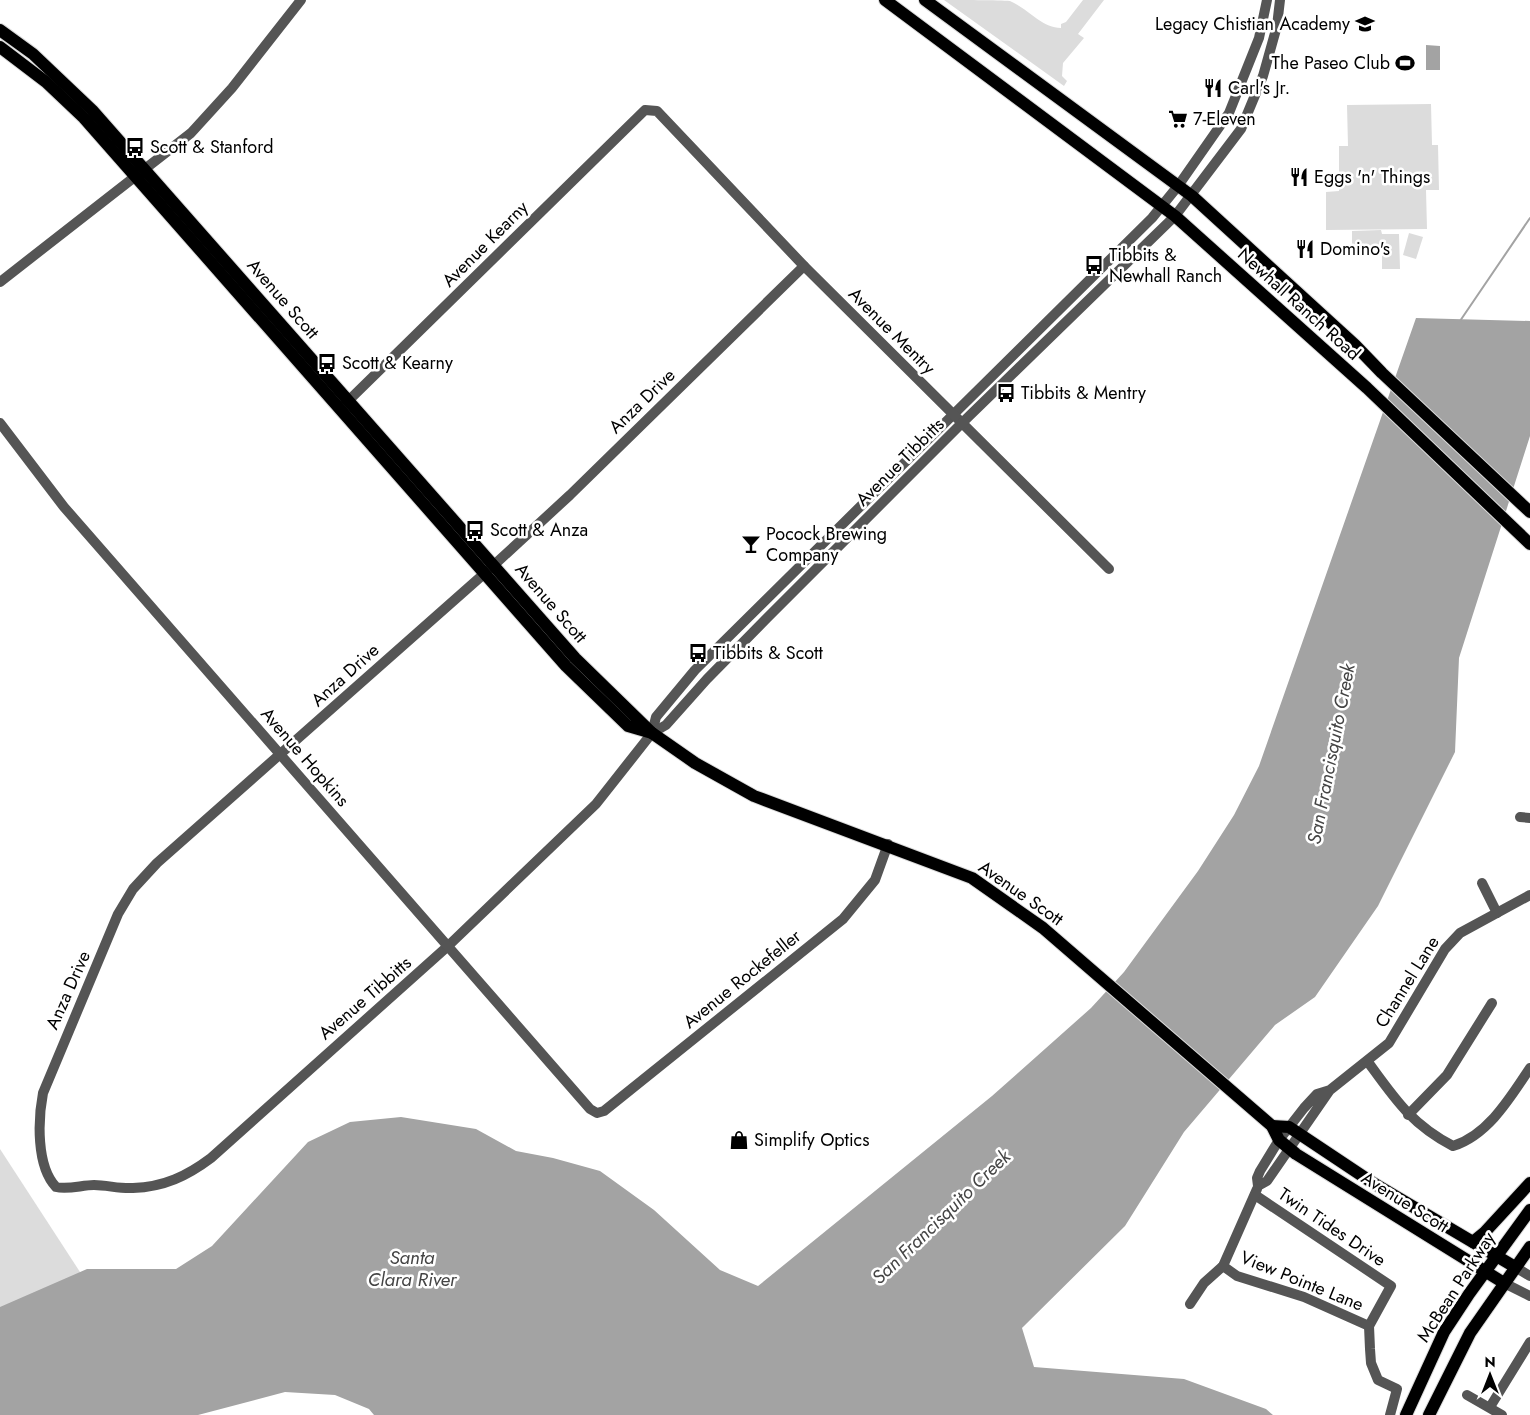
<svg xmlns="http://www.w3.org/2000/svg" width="1530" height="1415" viewBox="0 0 1530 1415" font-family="Jost,sans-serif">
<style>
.green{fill:#dcdcdc}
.water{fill:#a3a3a3}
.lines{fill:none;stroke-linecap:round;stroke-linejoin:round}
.stream{stroke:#a3a3a3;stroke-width:2}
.major-casing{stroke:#dbdbdb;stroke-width:14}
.minor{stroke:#555;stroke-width:10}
.major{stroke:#000;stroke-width:12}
.labels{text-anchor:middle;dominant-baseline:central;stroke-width:5;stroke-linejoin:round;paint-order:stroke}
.poi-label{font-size:18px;fill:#000;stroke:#fff;text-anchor:start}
.street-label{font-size:18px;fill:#000;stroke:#fff}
.water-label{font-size:19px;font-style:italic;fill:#444;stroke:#fff}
</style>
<rect width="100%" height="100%" fill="#fff"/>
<!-- green -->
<g class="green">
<path d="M944,0C958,0 1000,0 1010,1C1027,8 1042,28 1061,28V24L1066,22L1083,0H1104L1078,34L1084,38L1063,63L1062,76L1067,81L1064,86Z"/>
<path d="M1431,104L1432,145H1438L1439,190H1426L1427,229L1326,230V192L1339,191V146H1348L1347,105Z"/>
<path d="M1381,230L1382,234H1399L1400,269H1382V246H1352V231Z"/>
<path d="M1409,233L1423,237L1416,259L1403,255Z"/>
<path d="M0,1149L173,1415H0Z"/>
</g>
<!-- water -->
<g class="water">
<path d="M1426,45L1440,46V70H1426Z"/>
<path d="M1416,318L1530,321V436L1459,658L1455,752L1378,906L1315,997L1275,1025L1184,1132L1125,1226L1022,1328L1034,1367L1184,1379L1266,1409L1273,1415H374L369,1409L335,1395L285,1392L198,1415H0V1307L87,1269H176L212,1246L308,1142L350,1122L401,1117L476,1129L516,1151L553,1158L600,1171L654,1210L720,1270L758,1286L992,1096L1091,1008L1124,972L1198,871L1234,815L1259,766Z"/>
</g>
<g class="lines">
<!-- stream -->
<path class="stream" d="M1460,321L1530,218"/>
<!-- major casing -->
<g class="major-casing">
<g id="major">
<path d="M885,0L1175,216L1367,388L1530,544"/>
<path d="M925,0L1192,196L1355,345L1382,373L1530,512"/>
<path d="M0,30L33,54L92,110L575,658L652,733L695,763L754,796L972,878L1043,928L1272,1126L1279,1140L1296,1154L1504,1283"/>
<path d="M0,47L46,82L84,118L566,666L628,726L652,733"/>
<path d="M1272,1126L1289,1127L1373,1183L1515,1267"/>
<path d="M1473,1242L1484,1233L1530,1183"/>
<path d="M1406,1415L1444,1332L1469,1294L1530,1210"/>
<path d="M1429,1415L1470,1333L1530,1247"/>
</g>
</g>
<!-- minor -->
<g class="minor">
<path d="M804,266L570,495L494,565L157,863L133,889L118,914L43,1093C38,1119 36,1166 56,1187C68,1190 82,1185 94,1185C107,1185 120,1189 133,1188C164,1187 187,1176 211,1158L448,946L596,804L652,733L656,717L695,670L1152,218L1178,186L1229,113L1259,38L1267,0"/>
<path d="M0,282L191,133L232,88L301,0"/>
<path d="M343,406L645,110L657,111L804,266L1109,569"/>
<path d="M0,423L64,507L590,1109L597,1113L604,1111L843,919L875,880L888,844"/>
<path d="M652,733L666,725L707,679L767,618L962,423L1175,216L1241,129L1263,76L1277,26L1280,0"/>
<path d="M1520,817L1530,818"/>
<path d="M1482,883L1497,913"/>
<path d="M1368,1062C1395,1099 1411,1124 1453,1146C1488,1135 1510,1098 1530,1068"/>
<path d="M1330,1090L1267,1181L1258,1186L1257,1178L1260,1171L1279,1140L1304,1108L1317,1094L1330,1090L1389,1043L1445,949L1460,933L1530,895"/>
<path d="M1408,1115L1447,1075L1492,1003"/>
<path d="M1255,1195L1391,1286L1369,1326L1370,1349L1371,1363L1378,1380L1397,1389L1390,1415"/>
<path d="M1223,1266L1237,1276L1304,1297L1369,1326"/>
<path d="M1515,1267L1530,1276"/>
<path d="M1504,1283L1530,1296"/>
<path d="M1190,1304L1204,1283L1223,1266L1257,1189"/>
<path d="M1467,1395L1502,1415"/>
<path d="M1490,1407L1530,1342"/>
</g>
<!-- major -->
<use href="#major" class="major"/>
</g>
<!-- icons -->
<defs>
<g id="school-bare" transform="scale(1.5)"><path d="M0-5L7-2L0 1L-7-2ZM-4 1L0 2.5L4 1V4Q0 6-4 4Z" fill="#000" stroke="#fff" stroke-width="2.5" paint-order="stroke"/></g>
<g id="stadium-bare" transform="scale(1.5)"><path d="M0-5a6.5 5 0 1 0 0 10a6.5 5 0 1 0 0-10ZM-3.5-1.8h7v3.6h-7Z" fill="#000" stroke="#fff" stroke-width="2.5" paint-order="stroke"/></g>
<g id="restaurant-bare" transform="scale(1.5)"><path d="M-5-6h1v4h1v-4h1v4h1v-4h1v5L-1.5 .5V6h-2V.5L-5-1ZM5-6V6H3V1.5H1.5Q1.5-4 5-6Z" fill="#000" stroke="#fff" stroke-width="2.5" paint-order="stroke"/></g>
<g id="supermarket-bare" transform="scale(1.5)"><path d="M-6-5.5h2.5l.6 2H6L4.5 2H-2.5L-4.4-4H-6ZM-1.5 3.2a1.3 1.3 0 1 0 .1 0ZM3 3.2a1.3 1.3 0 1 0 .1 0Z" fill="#000" stroke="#fff" stroke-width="2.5" paint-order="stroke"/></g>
<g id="bus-bare" transform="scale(1.5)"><path d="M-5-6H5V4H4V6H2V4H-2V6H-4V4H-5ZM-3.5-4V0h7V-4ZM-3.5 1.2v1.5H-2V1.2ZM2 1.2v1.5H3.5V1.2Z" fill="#000" stroke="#fff" stroke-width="2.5" paint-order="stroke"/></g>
<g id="bar-bare" transform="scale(1.5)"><path d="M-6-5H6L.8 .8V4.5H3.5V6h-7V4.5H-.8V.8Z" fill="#000" stroke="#fff" stroke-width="2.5" paint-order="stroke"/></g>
<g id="shop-bare" transform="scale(1.5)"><path d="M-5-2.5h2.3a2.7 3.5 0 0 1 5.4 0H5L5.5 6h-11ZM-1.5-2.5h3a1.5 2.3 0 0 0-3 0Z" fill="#000" stroke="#fff" stroke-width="2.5" paint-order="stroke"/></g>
</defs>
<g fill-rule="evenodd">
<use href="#school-bare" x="1365" y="24"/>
<use href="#stadium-bare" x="1405" y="63"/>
<use href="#restaurant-bare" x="1213" y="88"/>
<use href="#supermarket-bare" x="1178" y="119"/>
<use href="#bus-bare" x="135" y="147"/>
<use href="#restaurant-bare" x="1299" y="177"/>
<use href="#restaurant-bare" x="1305" y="249"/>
<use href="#bus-bare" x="1094" y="265"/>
<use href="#bus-bare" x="327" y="363"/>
<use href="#bus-bare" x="1006" y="393"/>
<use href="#bus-bare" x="475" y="530"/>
<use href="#bar-bare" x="751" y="544"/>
<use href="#bus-bare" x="698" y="653"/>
<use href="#shop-bare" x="739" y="1140"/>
</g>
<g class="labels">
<!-- poi labels -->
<g class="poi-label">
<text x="1350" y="24" text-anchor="end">Legacy Chistian Academy</text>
<text x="1390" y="63" text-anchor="end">The Paseo Club</text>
<text x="1228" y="88">Carl's Jr.</text>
<text x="1193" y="119">7-Eleven</text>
<text x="150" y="147">Scott &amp; Stanford</text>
<text x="1314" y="177">Eggs 'n' Things</text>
<text x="1320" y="249">Domino's</text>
<text x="1109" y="255">Tibbits &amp;<tspan x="1109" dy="21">Newhall Ranch</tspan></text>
<text x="342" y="363">Scott &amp; Kearny</text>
<text x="1021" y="393">Tibbits &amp; Mentry</text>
<text x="490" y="530">Scott &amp; Anza</text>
<text x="766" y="534">Pocock Brewing<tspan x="766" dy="21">Company</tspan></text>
<text x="713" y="653">Tibbits &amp; Scott</text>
<text x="754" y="1140">Simplify Optics</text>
</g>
<!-- street labels -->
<g class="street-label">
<text transform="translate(485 244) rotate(-45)">Avenue Kearny</text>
<text transform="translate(283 299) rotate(49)">Avenue Scott</text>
<text transform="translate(1299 304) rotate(42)">Newhall Ranch Road</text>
<text transform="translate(892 331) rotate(45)">Avenue Mentry</text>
<text transform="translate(642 401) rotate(-44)">Anza Drive</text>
<text transform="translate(900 462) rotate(-45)">Avenue Tibbitts</text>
<text transform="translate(551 603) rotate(49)">Avenue Scott</text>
<text transform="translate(345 675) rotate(-42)">Anza Drive</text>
<text transform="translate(305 757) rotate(49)">Avenue Hopkins</text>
<text transform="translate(1021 893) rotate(35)">Avenue Scott</text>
<text transform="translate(742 979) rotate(-39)">Avenue Rockefeller</text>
<text transform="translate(1407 982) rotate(-58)">Channel Lane</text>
<text transform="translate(68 990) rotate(-66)">Anza Drive</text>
<text transform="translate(365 998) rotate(-41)">Avenue Tibbitts</text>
<text transform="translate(1405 1202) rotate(32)">Avenue Scott</text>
<text transform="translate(1332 1227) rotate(34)">Twin Tides Drive</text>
<text transform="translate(1302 1281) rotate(22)">View Pointe Lane</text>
<text transform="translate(1456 1287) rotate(-57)">McBean Parkway</text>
</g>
<!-- water labels -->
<g class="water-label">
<text transform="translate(1331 754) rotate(-79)">San Francisquito Creek</text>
<text transform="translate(941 1217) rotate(-44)">San Francisquito Creek</text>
<text x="412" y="1257">Santa<tspan x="412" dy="22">Clara River</tspan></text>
</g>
</g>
<!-- north arrow -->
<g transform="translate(1490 1375)" stroke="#ffffff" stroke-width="4" paint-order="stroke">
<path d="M0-4L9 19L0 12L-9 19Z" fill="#000000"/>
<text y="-8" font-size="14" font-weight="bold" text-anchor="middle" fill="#000000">N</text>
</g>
</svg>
